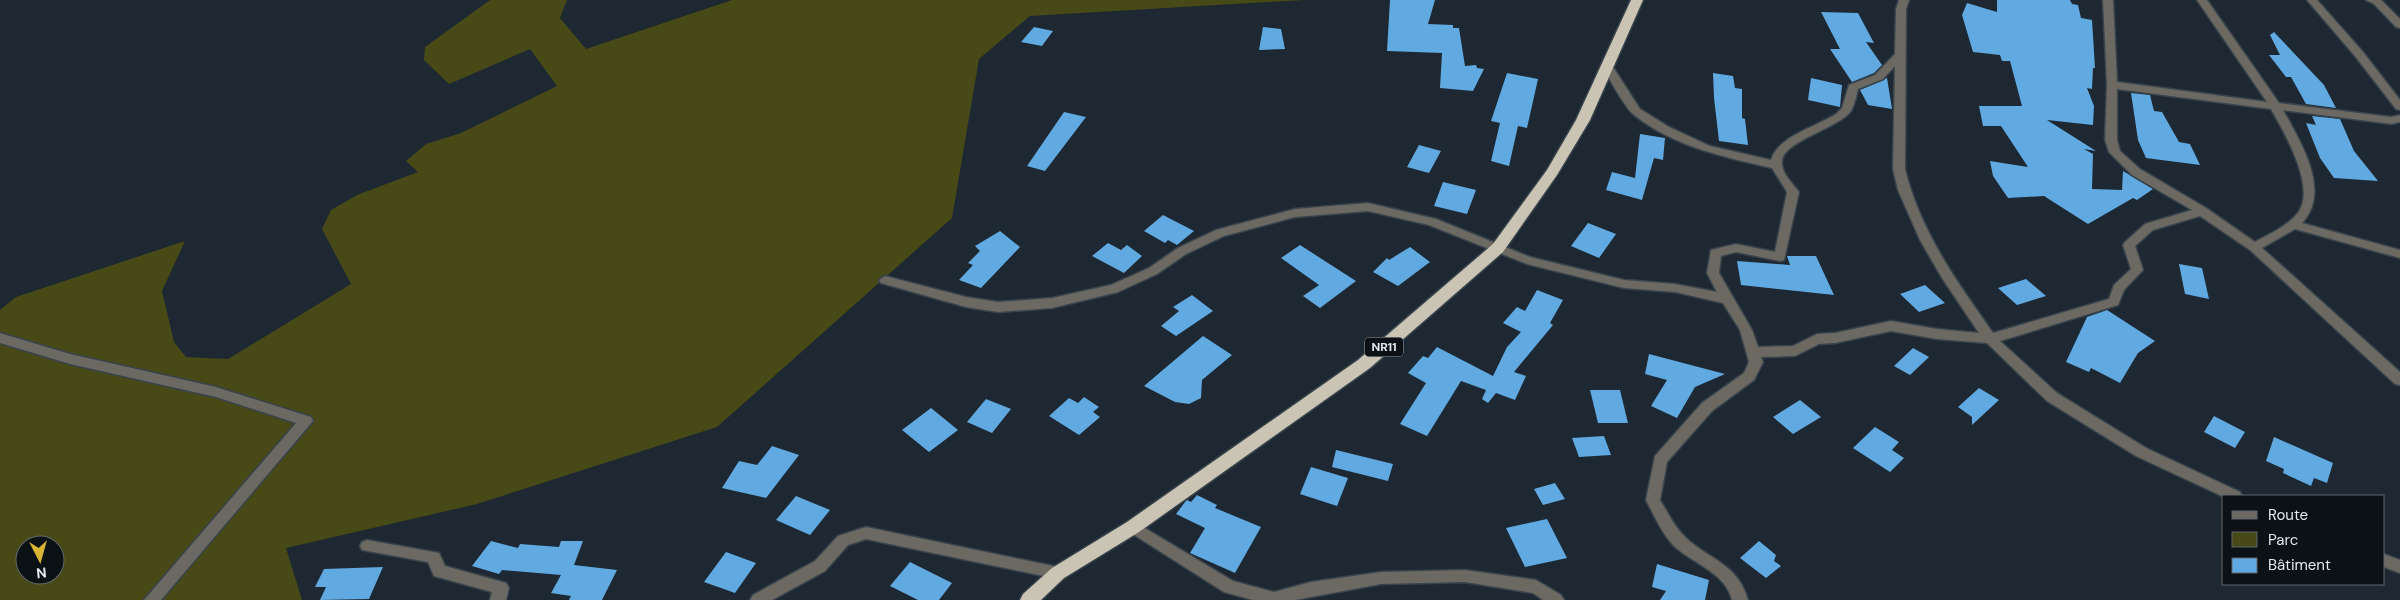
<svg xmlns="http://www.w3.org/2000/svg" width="2400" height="600" viewBox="0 0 2400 600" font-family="'DM Sans',sans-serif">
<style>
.green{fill:#474916;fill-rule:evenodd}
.building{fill:#60a9e1}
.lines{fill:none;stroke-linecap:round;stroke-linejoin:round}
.street-casing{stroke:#38434c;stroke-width:3}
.highway-casing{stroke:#38434c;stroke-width:3}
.street{fill:#6b6962;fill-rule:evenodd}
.highway{fill:#c9c4b3;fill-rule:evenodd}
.labels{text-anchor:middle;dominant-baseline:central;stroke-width:5;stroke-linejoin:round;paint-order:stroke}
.shield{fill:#0b1115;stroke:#a1a8ae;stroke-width:1}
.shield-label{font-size:12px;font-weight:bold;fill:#e1e9ef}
</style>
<rect width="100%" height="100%" fill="#1d2832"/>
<!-- green -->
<path class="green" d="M490,0H567L560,18L586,49L732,0H1304L1030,16L979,59L952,218L717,427L477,504L286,548L302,600H0V310L16,297L185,241L162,291L174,342L186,357L228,359L351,284L322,229L331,210L357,195L418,172L406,161L426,144L461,133L557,86L530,49L449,84L424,60L425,47ZM25,545H55V575H25Z"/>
<!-- building -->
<g class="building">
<path d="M1390,0H1435L1428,24L1453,25V28H1459L1465,66L1476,65L1477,68L1484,69L1473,91L1440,88L1442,53L1387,51Z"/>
<path d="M1997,0H2070L2072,4L2078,5L2081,18L2092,20L2095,68H2093L2092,89L2087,88L2094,106L2093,125L2047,120L2096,151L2084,149L2093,154L2092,189L2122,190L2123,171L2153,189L2137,200L2133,198L2088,224L2044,196L2008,198L1993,176L1990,161L2028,167L2001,126H1983L1979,106H2022L2010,61H2002L2000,55L1973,52L1962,15L1967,3L1997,12Z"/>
<path d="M1821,12L1858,13L1874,43L1866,42L1882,65L1874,73L1852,82L1830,49H1840Z"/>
<path d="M1034,27L1053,31L1042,46L1021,42Z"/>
<path d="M1263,27L1281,29L1285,49L1259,50Z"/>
<path d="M2274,32L2324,85L2336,108L2306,104L2291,77H2286L2269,55H2280L2270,35Z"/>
<path d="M1507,73L1538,79L1527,128L1518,126L1509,166L1491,161L1500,123L1491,121Z"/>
<path d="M1713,73L1733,76L1735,88L1742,89V118L1745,119L1748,145L1719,141L1714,98Z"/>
<path d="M1811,78L1842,85L1840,107L1808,100Z"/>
<path d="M1887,78L1892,109L1868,105L1860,90Z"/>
<path d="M2131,93L2150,95L2154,111L2162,112L2179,142L2190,144L2200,165L2146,158L2138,140Z"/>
<path d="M1064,112L1086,117L1045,171L1027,166Z"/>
<path d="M2312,116L2340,119L2354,151L2378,181L2334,178L2320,158L2306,123L2316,125Z"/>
<path d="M1640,134L1665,138L1663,160L1654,158L1642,200L1606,190L1612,172L1635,178Z"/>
<path d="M1419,145L1441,151L1429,173L1407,167Z"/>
<path d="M1443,182L1476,190L1467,214L1434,206Z"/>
<path d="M1163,215L1194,231L1177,245L1168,240L1165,243L1144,231Z"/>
<path d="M1588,223L1616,234L1599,258L1571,246Z"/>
<path d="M1000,231L1020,247L981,288L959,280L973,265L968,263L980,251L975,246Z"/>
<path d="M1108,243L1121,250L1127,245L1142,256L1124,273L1092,256Z"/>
<path d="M1300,245L1356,281L1320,308L1303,296L1319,285L1281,258Z"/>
<path d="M1410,247L1430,262L1398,286L1373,272L1387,258L1389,260Z"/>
<path d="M1787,256H1816L1834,295L1741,285L1737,261L1790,265Z"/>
<path d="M2179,264L2202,268L2209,299L2185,294Z"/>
<path d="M2026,279L2046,296L2017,305L1998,288Z"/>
<path d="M1925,285L1945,303L1919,312L1900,294Z"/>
<path d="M1537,290L1563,300L1550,323L1553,325L1514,372L1526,376L1515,400L1496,393L1488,403L1482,399L1486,390L1461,381L1427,436L1400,424L1426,383L1408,373L1423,356L1428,358L1437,347L1493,376L1507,347L1521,332L1503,323L1517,307L1525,311Z"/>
<path d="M1192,295L1213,311L1176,336L1161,326L1179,311L1173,307Z"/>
<path d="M2107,310L2155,341L2138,353L2120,383L2091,368L2089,372L2066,362L2087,317Z"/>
<path d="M1203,336L1232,355L1202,380L1201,398L1189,404L1175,402L1144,386Z"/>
<path d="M1913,348L1929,357L1910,375L1894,366Z"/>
<path d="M1649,354L1725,374L1695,387L1677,418L1651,406L1667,380L1645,374Z"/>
<path d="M1979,388L1999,400L1972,425V417L1958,407Z"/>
<path d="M1590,390H1620L1628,423H1598Z"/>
<path d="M1084,397L1099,407L1093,412L1100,417L1079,435L1049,416L1069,398L1078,403Z"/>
<path d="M986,399L1011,409L992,433L967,422Z"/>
<path d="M1800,400L1821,417L1793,434L1773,417Z"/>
<path d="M931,408L958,430L929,452L902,430Z"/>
<path d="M2214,416L2245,432L2235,448L2204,432Z"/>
<path d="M1875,427L1899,442L1892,450L1904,458L1890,472L1853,448Z"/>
<path d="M1604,436L1611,455L1579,457L1572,438Z"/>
<path d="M2274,437L2333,463L2327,483L2314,478L2311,486L2283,473L2284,469L2266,461Z"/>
<path d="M772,446L799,455L766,498L722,488L739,461L757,465Z"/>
<path d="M1336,450L1393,464L1388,481L1332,467Z"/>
<path d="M1311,467L1348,478L1337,506L1300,494Z"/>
<path d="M1555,483L1565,499L1543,505L1534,489Z"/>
<path d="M1197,495L1217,505L1215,508L1261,527L1235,573L1190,553L1205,528L1176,514L1185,502L1187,500L1191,502Z"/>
<path d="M796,496L830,510L810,535L776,520Z"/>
<path d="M1547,519L1567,558L1525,567L1506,528Z"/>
<path d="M491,541L518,548L520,544L559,547L561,541H583L574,565L617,570L602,600H569L571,596L551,593L561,575L502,570L499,574L472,566Z"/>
<path d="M1759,541L1776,555L1774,561L1781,566L1766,578L1740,558Z"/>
<path d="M726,552L756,563L735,593L704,582Z"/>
<path d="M910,562L952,583L939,600H918L890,586Z"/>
<path d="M1657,564L1709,580L1705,600H1660L1666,591L1652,587Z"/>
<path d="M383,567L369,599L320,600L326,587H315L324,569Z"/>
</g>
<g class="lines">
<!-- street casing -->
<g class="street-casing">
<g id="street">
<path d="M1899,0H1909L1906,9L1905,169C1920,231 1957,282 1993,333L2109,299L2114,285L2131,269L2123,245L2125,242L2145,224L2192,210L2132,175L2109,152L2105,140L2107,85L2103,0H2113L2117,82L2267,102L2197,0H2207L2279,103L2391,117L2400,115V122L2392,124L2283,110C2300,141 2332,191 2302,223L2400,250V258L2295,229L2262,248L2400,372V385L2395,384L2250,250L2200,216L2153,230L2135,246L2143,270L2124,290L2118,305L2000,341L2057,393L2146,448L2240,492L2242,496L2224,497L2136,456L2047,401L1987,343L1937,339L1891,331L1835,343L1819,344L1795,356L1761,357L1763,362L1754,380L1712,411L1667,462L1660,500C1668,513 1675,528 1686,538C1710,560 1738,564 1748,600H1732C1725,572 1693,564 1674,546C1662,534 1654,515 1646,500L1655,456L1702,403L1744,373L1749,362L1740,330L1723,303L1675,292L1624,288L1527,264L1429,225L1368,211L1295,217L1224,236L1186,254L1157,274L1118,292L1052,308L998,312L966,307L881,283L879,280L885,276L966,297L998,302L1052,298L1111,285L1149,268L1178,248L1216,230L1295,209L1368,203L1436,219L1530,257L1624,280L1675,284L1717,292L1707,273L1711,250L1736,244L1775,252L1787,192L1772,168C1724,157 1672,146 1633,114C1624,106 1609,78 1602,66L1603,64H1611L1640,109L1669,127L1710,146L1771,160C1778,136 1816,127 1836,114L1842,108L1849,85L1875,75L1895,54L1896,9ZM1895,66L1893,169L1898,190L1920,240L1942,278L1979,333L1937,329L1891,321L1835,333L1817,334L1793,346L1758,347L1752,330L1719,273L1721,256L1736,252L1780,261L1784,260L1799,192C1793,184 1781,173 1782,162C1782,141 1838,129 1851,111C1855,104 1856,96 1858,89L1883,79ZM2117,89L2271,109C2284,132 2318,189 2297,214C2286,227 2269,234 2255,242L2206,208L2140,169L2120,151L2117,140Z"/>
<path d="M2307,0H2317L2363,52L2400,100V110L2396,109L2355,56Z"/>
<path d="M2366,0H2381L2400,19V28L2396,27L2374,4Z"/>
<path d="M0,333L70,354L216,387L311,417L313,421L161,600H144L296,423L216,397L70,364L0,343Z"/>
<path d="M1133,521L1233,581L1274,592L1311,582L1381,572L1465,570L1536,580L1561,595L1564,600H1543L1533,593L1465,582L1381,584L1295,600H1253L1224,592L1128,531L1126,527L1128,523Z"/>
<path d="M866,527L1058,567L1063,568L1065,573L1063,578L1058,579L866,539L848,545L825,571L772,600H750L753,595L815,561L838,536Z"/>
<path d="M367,540L439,553L445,566L506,583L509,588L506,600H490L492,592L434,576L428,562L362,550L360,546L362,542Z"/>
<path d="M2384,554L2400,560V573L2384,567Z"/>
</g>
</g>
<!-- highway casing -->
<g class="highway-casing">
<path id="highway" d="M1631,0H1643L1590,120L1557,175L1503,252L1370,368L1139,532L1064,578L1041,600H1020L1023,594L1052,568L1127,522L1358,360L1493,244L1547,170L1576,120Z"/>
</g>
<!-- street -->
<use href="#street" class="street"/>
<!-- highway -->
<use href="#highway" class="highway"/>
</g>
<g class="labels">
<!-- shield labels -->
<rect class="shield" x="1365" y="337.5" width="38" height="19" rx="4"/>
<g class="shield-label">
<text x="1384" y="347">NR11</text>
</g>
</g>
<!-- legend -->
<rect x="2222" y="495" width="162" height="90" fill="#0b1115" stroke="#61676c"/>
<rect x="2232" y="511" width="25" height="8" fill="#6b6962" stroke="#61676c"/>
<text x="2268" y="520" font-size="15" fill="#e1e9ef">Route</text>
<rect x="2232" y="532" width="25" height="15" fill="#474916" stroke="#61676c"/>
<text x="2268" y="545" font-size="15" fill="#e1e9ef">Parc</text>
<rect x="2232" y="558" width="25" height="15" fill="#60a9e1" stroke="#61676c"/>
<text x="2268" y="570" font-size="15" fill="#e1e9ef">Bâtiment</text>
<!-- north arrow -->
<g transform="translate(40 560) rotate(174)"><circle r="24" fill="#0b1115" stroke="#61676c"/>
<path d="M0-4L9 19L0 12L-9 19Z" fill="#d9b334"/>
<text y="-8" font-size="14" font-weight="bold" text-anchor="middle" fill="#e1e9ef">N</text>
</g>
</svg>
